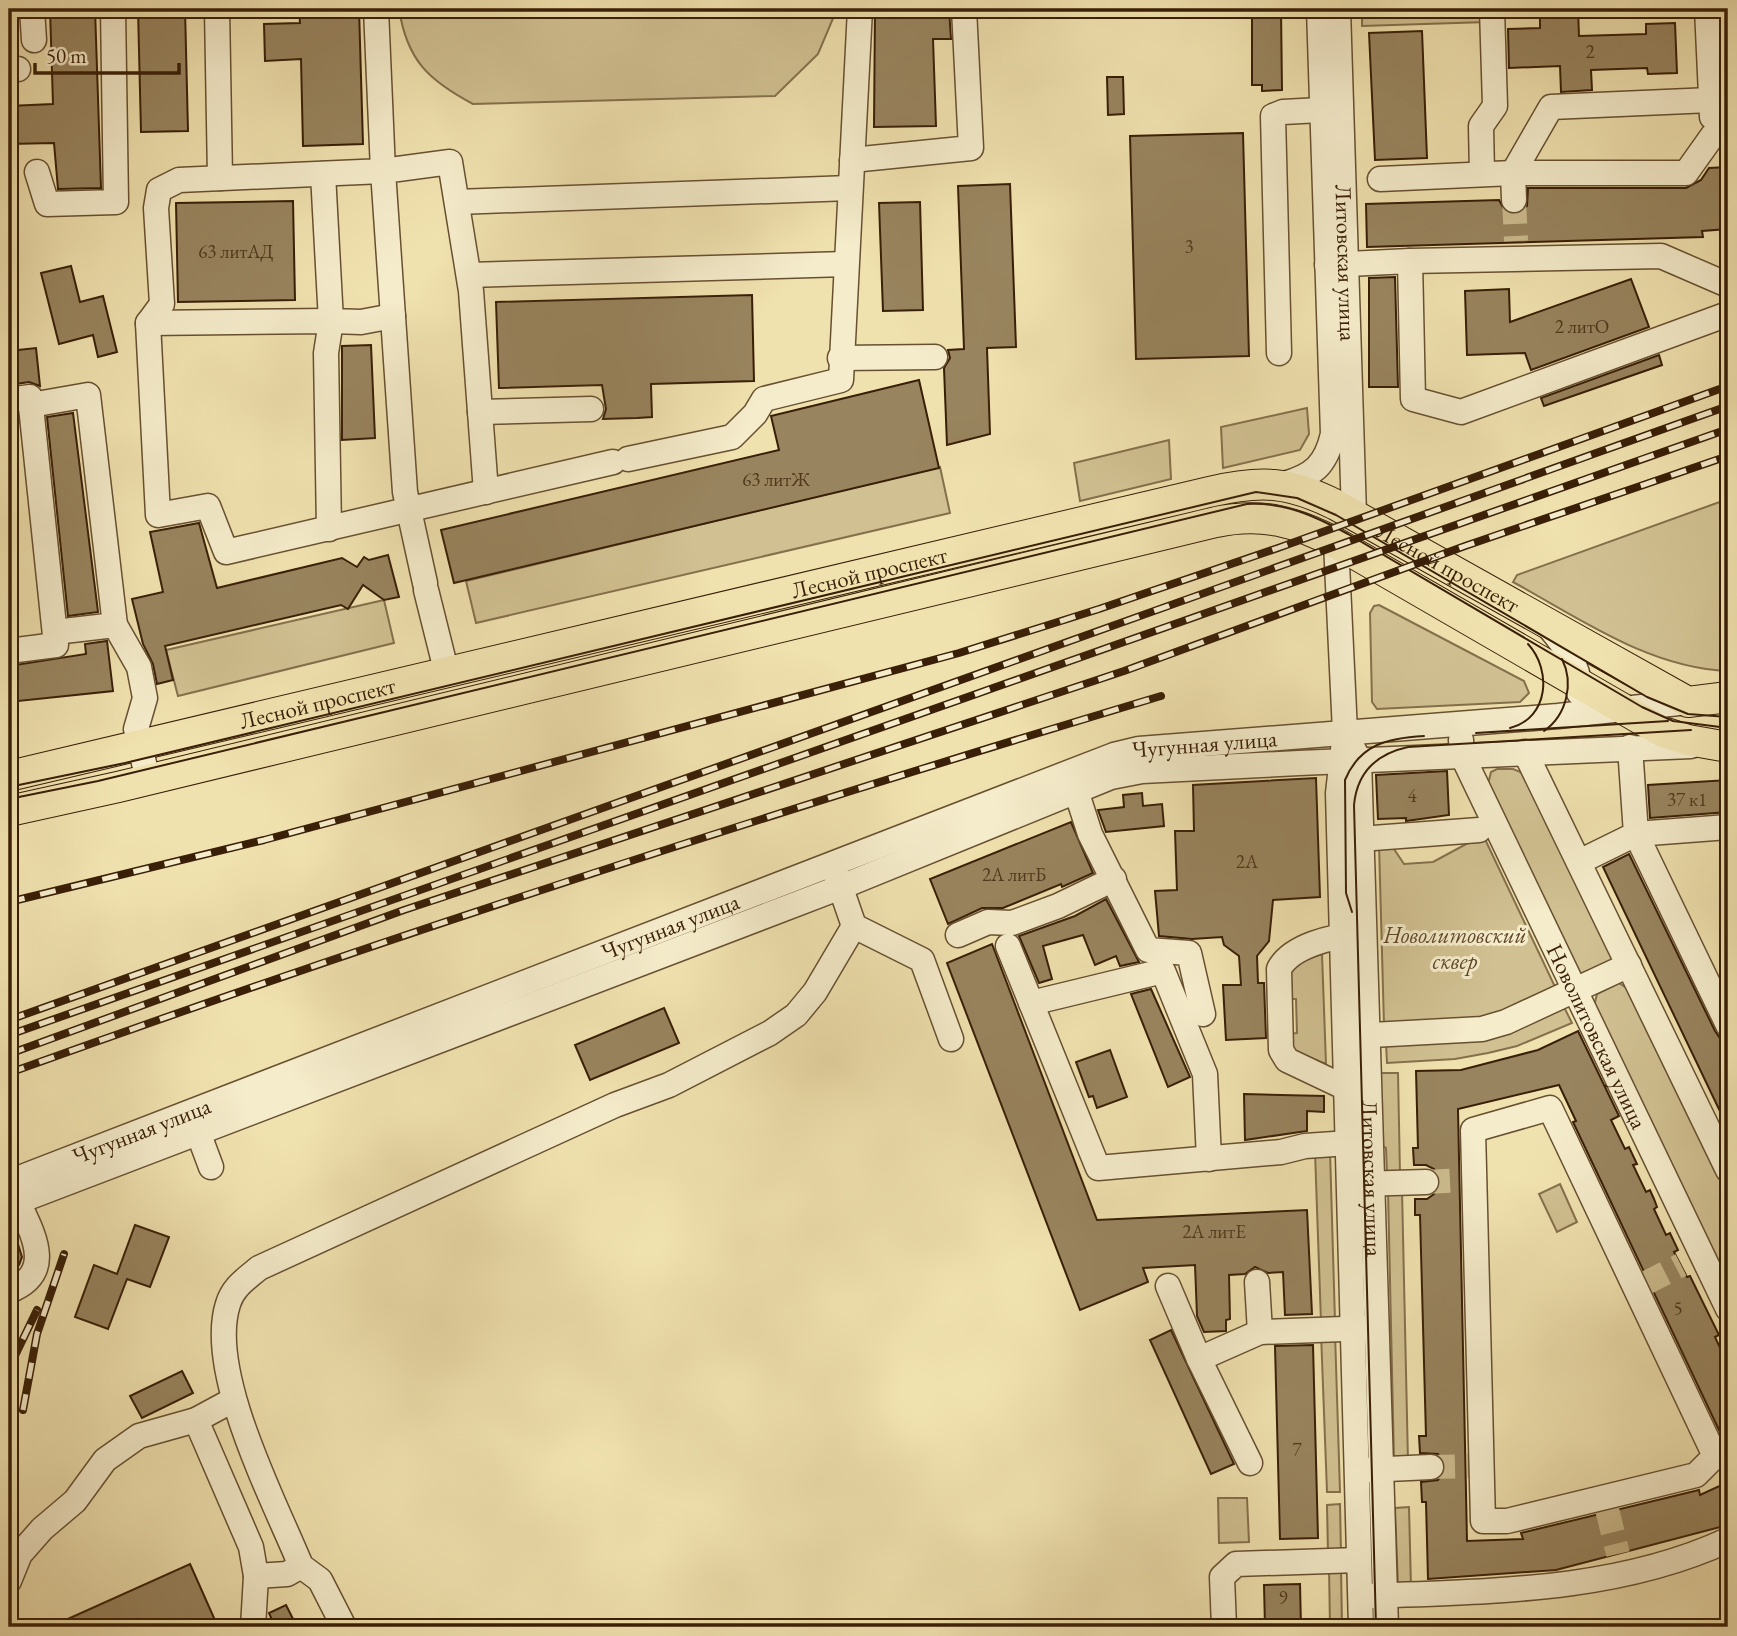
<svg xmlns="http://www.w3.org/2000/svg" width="1737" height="1636" viewBox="0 0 1737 1636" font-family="'EB Garamond',serif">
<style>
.green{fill:#d1c192;stroke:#85704c;stroke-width:2}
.building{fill:#98845e;stroke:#391f07;stroke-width:2}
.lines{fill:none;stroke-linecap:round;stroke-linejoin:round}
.minor-tunnel{stroke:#cbbb8d;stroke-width:24;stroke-dasharray:24 12;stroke-linecap:butt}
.minor-casing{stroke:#675031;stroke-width:27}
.major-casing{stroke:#391f07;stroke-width:32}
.minor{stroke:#f5eccb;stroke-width:24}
.major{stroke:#f0e2af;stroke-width:30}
.tram{stroke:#391f07;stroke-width:2}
.rail-casing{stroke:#391f07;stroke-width:8}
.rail{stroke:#f5eccb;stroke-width:5;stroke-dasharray:16;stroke-linecap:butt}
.labels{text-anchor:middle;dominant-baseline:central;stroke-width:6;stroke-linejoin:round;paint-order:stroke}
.number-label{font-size:19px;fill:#51381d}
.street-label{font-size:23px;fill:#391f07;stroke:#f5eccb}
.park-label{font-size:23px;font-style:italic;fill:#5f482a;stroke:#f5eccb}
</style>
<rect width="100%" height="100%" fill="#f0e2af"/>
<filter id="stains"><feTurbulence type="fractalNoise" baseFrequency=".00286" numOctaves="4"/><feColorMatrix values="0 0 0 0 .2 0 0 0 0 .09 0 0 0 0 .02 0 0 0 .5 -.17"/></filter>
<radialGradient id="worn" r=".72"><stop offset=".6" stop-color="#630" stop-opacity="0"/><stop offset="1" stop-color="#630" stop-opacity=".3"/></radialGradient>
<!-- green -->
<g class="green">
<path d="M399,9H837L818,54L775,96L473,104C428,80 407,60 399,9Z"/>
<path d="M1362,9H1486L1487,22L1362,26Z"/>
<path d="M1597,9H1683V12L1597,15Z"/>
<path d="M1307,408L1309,434L1300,450L1223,468L1221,427Z"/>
<path d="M1169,440L1171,479L1080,501L1074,463Z"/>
<path d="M940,467L950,513L476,623L466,581Z"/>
<path d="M1728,499V671C1649,668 1581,619 1513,582L1517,575Z"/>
<path d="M384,600L394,643L178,696L166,650Z"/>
<path d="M1379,605L1524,681L1529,693L1520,702L1377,709L1372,702L1370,613L1374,606Z"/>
<path d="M1497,769H1513L1523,773L1613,956L1611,963L1585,975L1579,973L1488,784L1491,772Z"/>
<path d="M1483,835L1557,991L1489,1021L1384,1025L1379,844L1390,843L1404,864L1433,862Z"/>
<path d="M1322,954L1326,1064L1291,1050L1285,1034L1297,1033L1296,999H1284C1287,969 1293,963 1322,954Z"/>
<path d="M1619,983L1631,991L1728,1193V1284L1594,1006L1597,994Z"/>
<path d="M1564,1007L1572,1023L1517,1046L1488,1053L1455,1059L1387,1063L1386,1044Z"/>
<path d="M1378,1073H1398L1400,1174H1387L1386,1148L1381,1145Z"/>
<path d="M1330,1151L1335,1321L1321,1322L1315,1152Z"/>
<path d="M1560,1184L1577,1222L1557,1232L1539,1194Z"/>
<path d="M1388,1190H1402L1408,1462H1394Z"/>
<path d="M1321,1333H1335L1340,1492H1327Z"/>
<path d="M1218,1498H1247L1249,1542L1219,1543Z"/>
<path d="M1340,1504L1341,1554H1328L1327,1505Z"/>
<path d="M1409,1507L1411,1587L1398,1588L1395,1508Z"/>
<path d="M1341,1566L1342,1627H1330L1329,1567Z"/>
</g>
<!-- building -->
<g class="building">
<path d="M50,9H95L101,188L58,189L54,143L9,144V106L53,104Z"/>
<path d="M138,9H185L188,131L141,132Z"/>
<path d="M299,9H359L363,144L303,146L301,59L265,61L264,24L300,23Z"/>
<path d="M875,9H949L951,39H933L936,126L874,127Z"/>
<path d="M1252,9H1281L1282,90L1262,91V85H1252Z"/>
<path d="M1540,9H1578L1579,36L1646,34V24L1675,23L1677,73L1648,74L1647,68L1591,70L1592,90L1561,92L1560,66L1509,68L1508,29L1540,28Z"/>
<path d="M1422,31L1427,158L1375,160L1369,33Z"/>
<path d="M1107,77H1123L1124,114L1108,115Z"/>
<path d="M1243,133L1249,356L1136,359L1130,136Z"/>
<path d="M1728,167V229L1702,231L1703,237L1367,247L1366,204L1499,200L1506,213L1515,215L1527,206L1528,188H1686L1701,180L1709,168Z"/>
<path d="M1010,184L1016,347L987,348L990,434L947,445L944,368L950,358L948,350L964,349L958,186Z"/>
<path d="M293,201L295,300L178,302L176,203Z"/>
<path d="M920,202L923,310L883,311L879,203Z"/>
<path d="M71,266L80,302L103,296L117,352L98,357L93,335L59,344L41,273Z"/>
<path d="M1395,277L1398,387H1369V278Z"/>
<path d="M1631,279L1649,327L1531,370L1525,353L1467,355L1465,291L1509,289L1510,322Z"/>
<path d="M752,295L754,381L651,384L652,417L637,418L603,419L606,409L602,385L499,388L496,302Z"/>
<path d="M371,345L375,438L342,440V346Z"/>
<path d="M36,348L40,386L29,382L9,385V351Z"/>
<path d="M1659,355L1662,365L1544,406L1541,398Z"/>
<path d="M919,380L939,468L454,583L441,530L779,450L771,416Z"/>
<path d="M73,413L98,612L68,616L47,417Z"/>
<path d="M199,523L217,588L342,558L357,567L364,557L369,560L388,555L399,597L384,600L363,585L348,609L341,605L165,646L173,680L157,684L153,664L143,644L132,599L163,592L150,532Z"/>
<path d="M107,641L113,691L9,702V666L86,654L85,644Z"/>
<path d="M1447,771L1449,815L1406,821V818L1378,819L1376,775Z"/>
<path d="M1316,778L1320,897L1273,900L1269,941L1257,956L1258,983H1264L1266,1038L1226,1040L1223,985H1241L1239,956L1224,945L1222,937L1192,939L1159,936L1155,891L1177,890L1175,831H1194L1193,785Z"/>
<path d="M1728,780V812L1650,818L1648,785Z"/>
<path d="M1142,793L1143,806L1162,804L1164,826L1106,832L1098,810L1124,807L1123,795Z"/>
<path d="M1071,822L1093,873L1062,887L1061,884L1003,908H982L948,924L930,879Z"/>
<path d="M1629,854L1715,1031L1728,1050V1128L1603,867Z"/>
<path d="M1106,899L1139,962L1120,966L1116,956L1095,965L1083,935L1043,946L1052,979L1039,983L1019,936L1075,916Z"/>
<path d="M992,944L1097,1220L1307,1210L1312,1314L1285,1315L1283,1272L1268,1273L1255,1267L1245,1274L1229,1275L1230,1319L1226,1320V1331L1204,1332L1197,1316L1195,1265L1143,1268L1148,1282L1080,1310L947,963Z"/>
<path d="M1151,989L1190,1077L1168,1087L1131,994Z"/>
<path d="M664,1008L679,1043L590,1080L575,1045Z"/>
<path d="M1578,1031L1619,1116L1611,1120L1625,1149L1629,1147L1637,1164L1633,1165L1646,1192L1650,1190L1654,1199L1657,1207L1654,1209L1666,1235L1670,1233L1678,1250L1674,1252L1687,1277L1690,1276L1719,1335L1715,1337L1728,1365V1449L1573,1122L1576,1121L1559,1085L1458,1109L1467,1541L1523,1539L1521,1533L1699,1490L1700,1495L1728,1482V1525L1556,1570L1428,1579L1426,1502H1422L1421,1482L1438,1480L1446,1467L1438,1454L1420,1453L1419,1436H1426L1420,1215H1415V1199H1427L1434,1194L1441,1182L1434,1169L1426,1165H1414L1413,1148H1418L1416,1071L1461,1070L1538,1050Z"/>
<path d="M1110,1050L1127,1097L1097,1108L1093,1096L1089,1097L1076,1062Z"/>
<path d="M1244,1094L1324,1096V1112L1307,1111V1131L1245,1140Z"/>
<path d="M10,1219L22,1257L19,1265L9,1269Z"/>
<path d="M135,1225L169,1237L150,1287L127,1279L108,1329L75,1317L94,1265L117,1274Z"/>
<path d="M1171,1330L1234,1464L1211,1474L1150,1340Z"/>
<path d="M1313,1345L1318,1538L1280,1539L1275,1346Z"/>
<path d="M182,1371L193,1393L142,1418L130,1396Z"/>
<path d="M190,1564L218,1627H50Z"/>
<path d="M1300,1584L1301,1627H1265L1264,1585Z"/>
<path d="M286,1605L297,1627H275L269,1613Z"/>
</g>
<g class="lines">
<!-- minor-tunnel -->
<g class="minor-tunnel">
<path d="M1514,200L1516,241"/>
<path d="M1426,1182L1466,1180"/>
<path d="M1644,1284L1681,1265"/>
<path d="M1431,1467L1472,1466"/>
<path d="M1607,1509L1618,1554"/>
</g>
<!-- minor casing -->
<g class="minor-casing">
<g id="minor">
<path d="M32,9L34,40"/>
<path d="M217,9L220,178"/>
<path d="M376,9L383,171L179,180L159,190L156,208L162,304L148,323L158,515L208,506L226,552L613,462"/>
<path id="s1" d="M1338,9L1354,515"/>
<path d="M1707,9L1712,117"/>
<path d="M9,69H18"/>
<path d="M852,160L971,148L964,9"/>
<path d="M37,172L47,204L116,202L113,9"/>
<path d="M323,174L331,321L361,322L393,316"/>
<path d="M1482,174L1481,126L1495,106L1492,9"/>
<path d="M1380,179L1513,173H1686L1713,135L1728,130"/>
<path d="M1514,200L1513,173L1551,107L1711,100"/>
<path d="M457,202L850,188"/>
<path d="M1410,261L1661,256L1728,285"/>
<path d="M1327,265L1410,261L1413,399L1461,412L1728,314"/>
<path d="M469,275L846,264"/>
<path d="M148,323L331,321L326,353L329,529"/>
<path d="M1279,353L1273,116L1283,112L1339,109"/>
<path d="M840,358L935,357"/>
<path d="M9,400L30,397L56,645L9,651"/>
<path d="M31,405L88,395L115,625L55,632"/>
<path d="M480,412L591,409"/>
<path d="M628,459L732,437L755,414L764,399L841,380L860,9"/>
<path d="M1284,484C1313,476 1326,465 1333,434L1319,9"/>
<path d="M1336,543L1345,732L1338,793L1361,1627"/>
<path d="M425,583L405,492L383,171L450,162L471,291L486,492"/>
<path d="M426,590L447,674"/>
<path d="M115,625L139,667L145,698L136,729L148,780"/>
<path d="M1548,626C1563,643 1582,669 1579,693"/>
<path id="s2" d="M1461,740L1462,755L1728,1309"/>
<path id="s3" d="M1353,748L1359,760L1360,792L1386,1627"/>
<path d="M1525,752L1728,1170"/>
<path d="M1071,775L1090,834L1148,950L1189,953L1203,1014"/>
<path d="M1728,827L1636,834L1728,1025"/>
<path d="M1347,840L1479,830"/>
<path d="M1579,862L1636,834L1630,747"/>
<path d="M836,874L854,926L922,960L951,1039"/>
<path d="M958,935L988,922L1012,923L1058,906L1114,879"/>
<path d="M1008,946L1098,1168L1281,1152L1305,1146L1349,1143"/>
<path d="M1031,1003L1163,971L1205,1074L1209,1159"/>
<path d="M1353,1036L1482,1029L1506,1022L1629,965"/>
<path d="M1348,1089L1287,1060L1281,1050L1279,969C1291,946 1332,936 1357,935"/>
<path d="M1550,1108L1715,1456L1696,1475L1507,1521H1483L1473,1130Z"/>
<path d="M192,1116L211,1167"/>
<path id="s4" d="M9,1182L1114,755L1139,749L1558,716L1688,702"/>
<path d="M1360,1184L1426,1182"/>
<path d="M9,1205L841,887L1111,777L1142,771L1299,763L1691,746"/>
<path d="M1257,1282L1260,1332"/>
<path d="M1168,1286L1199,1359L1250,1463"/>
<path d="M9,1291C62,1270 26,1224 11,1186"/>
<path d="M1199,1359L1260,1332L1370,1328"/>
<path d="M196,1420L251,1547L256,1576L253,1627"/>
<path d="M1366,1470L1431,1467"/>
<path d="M256,1576L287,1574L301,1566"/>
<path d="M9,1581L20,1554L42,1529L75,1501L105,1460L139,1436L196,1420L233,1400"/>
<path d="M1368,1596C1489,1591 1616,1592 1728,1540"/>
<path d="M344,1627L320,1580L301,1566C275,1502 206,1372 228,1304C233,1287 246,1279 259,1268L615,1105L669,1085L770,1033L796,1015L815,992L854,926"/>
<path d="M1224,1627L1222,1577L1236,1564L1359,1560"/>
</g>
</g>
<!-- major casing -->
<g class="major-casing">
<g id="major">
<path id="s5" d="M9,776L1209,492C1261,480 1288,481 1336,505L1688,702L1728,697"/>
<path d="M9,811L118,787L1216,522C1262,512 1296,522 1336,543L1663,732L1688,740L1728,747"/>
</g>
</g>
<!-- minor -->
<use href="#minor" class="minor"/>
<!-- major -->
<use href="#major" class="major"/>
<!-- tram -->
<g class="tram">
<path d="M1510,728C1549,718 1552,670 1528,644"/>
<path d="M1544,731C1567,715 1574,683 1562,659"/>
<path d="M1476,733L1668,721"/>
<path d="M9,787L125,763L1256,492L1297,498L1336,515L1647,697L1688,714L1728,717"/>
<path d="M9,799L98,781L1247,504C1285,502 1315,516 1348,534L1642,707L1673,721L1728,728"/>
<path d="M1352,912L1346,893L1345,780C1360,744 1388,738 1424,736"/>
<path d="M1376,1627L1354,805C1357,773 1376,754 1408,747L1691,730"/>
</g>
<!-- rail casing -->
<g class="rail-casing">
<g id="rail">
<path d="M9,902L264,840L959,653L1099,609L1278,548L1728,386"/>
<path d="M9,1020L1728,406"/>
<path d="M9,1035L1728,429"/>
<path d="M9,1054L404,910L1124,671L1465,546L1728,456"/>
<path d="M9,1073C389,936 774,812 1161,696"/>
<path d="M9,1368L37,1310"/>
<path d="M23,1410L37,1334L64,1254"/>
</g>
</g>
<!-- rail -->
<use href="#rail" class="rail"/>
</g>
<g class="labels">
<!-- number labels -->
<g class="number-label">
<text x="1590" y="51">2</text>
<text x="1189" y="246">3</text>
<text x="236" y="251">63 литАД</text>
<text x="1582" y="326">2 литО</text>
<text x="776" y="479">63 литЖ</text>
<text x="1412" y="795">4</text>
<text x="1687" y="799">37 к1</text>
<text x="1247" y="861">2А</text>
<text x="1014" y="874">2А литБ</text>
<text x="1214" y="1231">2А литЕ</text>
<text x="1678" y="1308">5</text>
<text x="1297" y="1449">7</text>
<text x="1283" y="1597">9</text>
</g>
<!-- street labels -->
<g class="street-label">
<text stroke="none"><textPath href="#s1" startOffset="254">Литовская улица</textPath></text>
<text stroke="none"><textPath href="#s5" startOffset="1493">Лесной проспект</textPath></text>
<text stroke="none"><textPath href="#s5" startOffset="884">Лесной проспект</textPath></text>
<text stroke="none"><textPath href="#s5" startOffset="317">Лесной проспект</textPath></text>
<text stroke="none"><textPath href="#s4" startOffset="1276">Чугунная улица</textPath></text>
<text stroke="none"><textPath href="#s4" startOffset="709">Чугунная улица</textPath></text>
<text stroke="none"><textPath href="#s2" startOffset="327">Новолитовская улица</textPath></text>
<text stroke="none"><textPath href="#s4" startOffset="142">Чугунная улица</textPath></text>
<text stroke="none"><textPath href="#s3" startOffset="432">Литовская улица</textPath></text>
</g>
<!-- park labels -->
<g class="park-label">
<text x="1455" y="935">Новолитовский<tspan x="1455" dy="26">сквер</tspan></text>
</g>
</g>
<!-- margin -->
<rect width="1737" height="1636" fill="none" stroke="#f0e2af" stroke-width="35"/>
<rect x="10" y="10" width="1716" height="1615" fill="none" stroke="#391f07" stroke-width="3.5"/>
<rect x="18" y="18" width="1702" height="1601" fill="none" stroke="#391f07" stroke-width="2"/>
<!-- scale -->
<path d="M35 63v10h144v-10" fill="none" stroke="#391f07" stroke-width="3.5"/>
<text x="46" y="63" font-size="21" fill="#391f07" stroke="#f5eccb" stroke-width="5" paint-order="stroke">50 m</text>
<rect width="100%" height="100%" filter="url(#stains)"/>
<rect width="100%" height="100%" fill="url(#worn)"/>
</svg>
